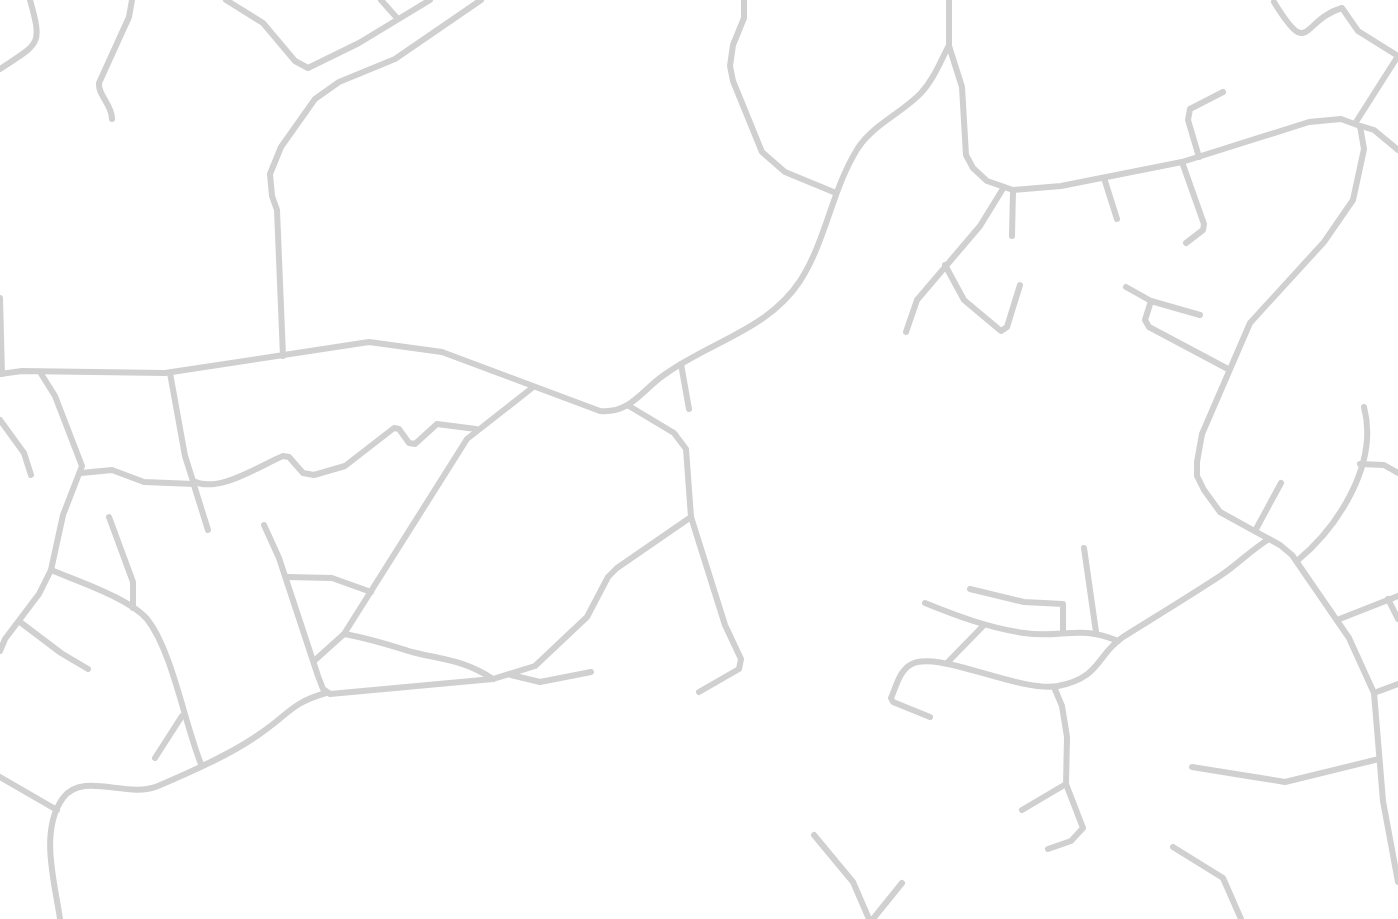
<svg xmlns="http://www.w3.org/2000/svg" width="1398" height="919" viewBox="0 0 1398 919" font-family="'Roboto Condensed',sans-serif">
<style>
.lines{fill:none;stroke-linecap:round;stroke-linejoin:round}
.street{stroke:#d0d0d0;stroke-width:6}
</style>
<rect width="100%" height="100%" fill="#fff"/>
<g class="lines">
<!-- street -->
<g class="street">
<path d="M226,0L263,23L295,61L308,68L359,43L430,0"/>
<path d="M381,0L397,18"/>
<path d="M744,0V18L733,45L730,66L733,81L762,152L785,172L836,193"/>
<path d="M949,0V46L962,87L966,155L973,168L987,181L1013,190L1061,186L1182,162L1309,122L1341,119L1360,126L1364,149L1353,200L1324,242L1250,323L1202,434L1197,462V476L1204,490L1220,512L1280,545L1292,555L1349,638L1374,693L1383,801L1398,882"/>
<path d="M1274,2C1310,61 1301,20 1342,8L1358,31L1398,56"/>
<path d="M0,69C39,43 43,46 30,0"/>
<path d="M112,119C112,104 98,96 99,83L129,17L132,0"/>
<path d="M1356,122L1398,56"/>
<path d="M1361,126L1374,130L1398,150"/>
<path d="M1199,157L1188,120L1190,109L1223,92"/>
<path d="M1182,162L1204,224L1203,230L1186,243"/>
<path d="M1104,178L1117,219"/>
<path d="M1012,236L1013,190"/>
<path d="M945,265L964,300L1001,331L1007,327L1020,285"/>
<path d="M1126,287L1151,301L1200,315"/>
<path d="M0,298L2,374"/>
<path d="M1151,301L1145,320L1149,327L1228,369"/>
<path d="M906,332L917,300L980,226L1004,187"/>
<path d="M283,356L277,210L272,196L270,174L281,147L315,99L339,82L395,59L481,0"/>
<path d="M681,364L689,409"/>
<path d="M170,373L185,456L193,481C218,494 259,466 283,456L289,457L303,473L314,475L345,466L394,428L399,429L409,443L415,444L437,424L476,429"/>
<path d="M0,374L22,371L165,373L369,342L442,352L600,411C630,414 642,390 664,375C709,342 768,330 800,281C826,241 832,189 858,148C874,124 902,113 921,93C933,80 940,63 948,47"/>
<path d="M629,406L674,433L686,449L691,517L725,625L741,659L739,669L699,692"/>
<path d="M0,420L24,453L31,475"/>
<path d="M1360,464L1384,465L1398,473"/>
<path d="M81,473L112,470L144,482L194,484"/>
<path d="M193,482L208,530"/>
<path d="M109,517L133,582V608"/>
<path d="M264,525L279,558L318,676L323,689L330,694L493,679L535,666L587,617L608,577L617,568L691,517"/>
<path d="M1255,531L1281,483"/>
<path d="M1084,548L1096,632"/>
<path d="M1297,561C1338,527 1379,464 1364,407"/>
<path d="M51,570C77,581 129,598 147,619C172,650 185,725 201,764"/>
<path d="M286,577L332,578L371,592"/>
<path d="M970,589L1024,602L1063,604V632"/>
<path d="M1388,599L1398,619"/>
<path d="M925,603C957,616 989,628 1024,633C1061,639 1079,624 1118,641"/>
<path d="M1337,620L1398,596"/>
<path d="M20,622L61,653L88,669"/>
<path d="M344,634C368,638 389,645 412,652C444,660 464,660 493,679"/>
<path d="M0,651L5,639L39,594L51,570L63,515L82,466L55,396L40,372"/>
<path d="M314,661L344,634L467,439L532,388"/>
<path d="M947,663L984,625"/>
<path d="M511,675L540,682L591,672"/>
<path d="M1374,693L1398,684"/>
<path d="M930,717L893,702L891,698C896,687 899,672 910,665C935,648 1018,693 1058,686C1102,677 1096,655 1123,637C1155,617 1188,597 1220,576C1237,565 1251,550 1269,539"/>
<path d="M155,758L182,716"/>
<path d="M1192,767L1285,782L1379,759"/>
<path d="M0,777L57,810"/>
<path d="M1022,810L1066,784"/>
<path d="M814,835L853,882L869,919"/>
<path d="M1173,847L1223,878L1241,919"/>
<path d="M1048,849L1071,841L1083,828L1066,784L1067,737L1062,706L1054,687"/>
<path d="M60,919C55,883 39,831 63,798C83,771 127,799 158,786C191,772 232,754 261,733C289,714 291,703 326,693"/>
<path d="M873,919L902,883"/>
</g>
</g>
</svg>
